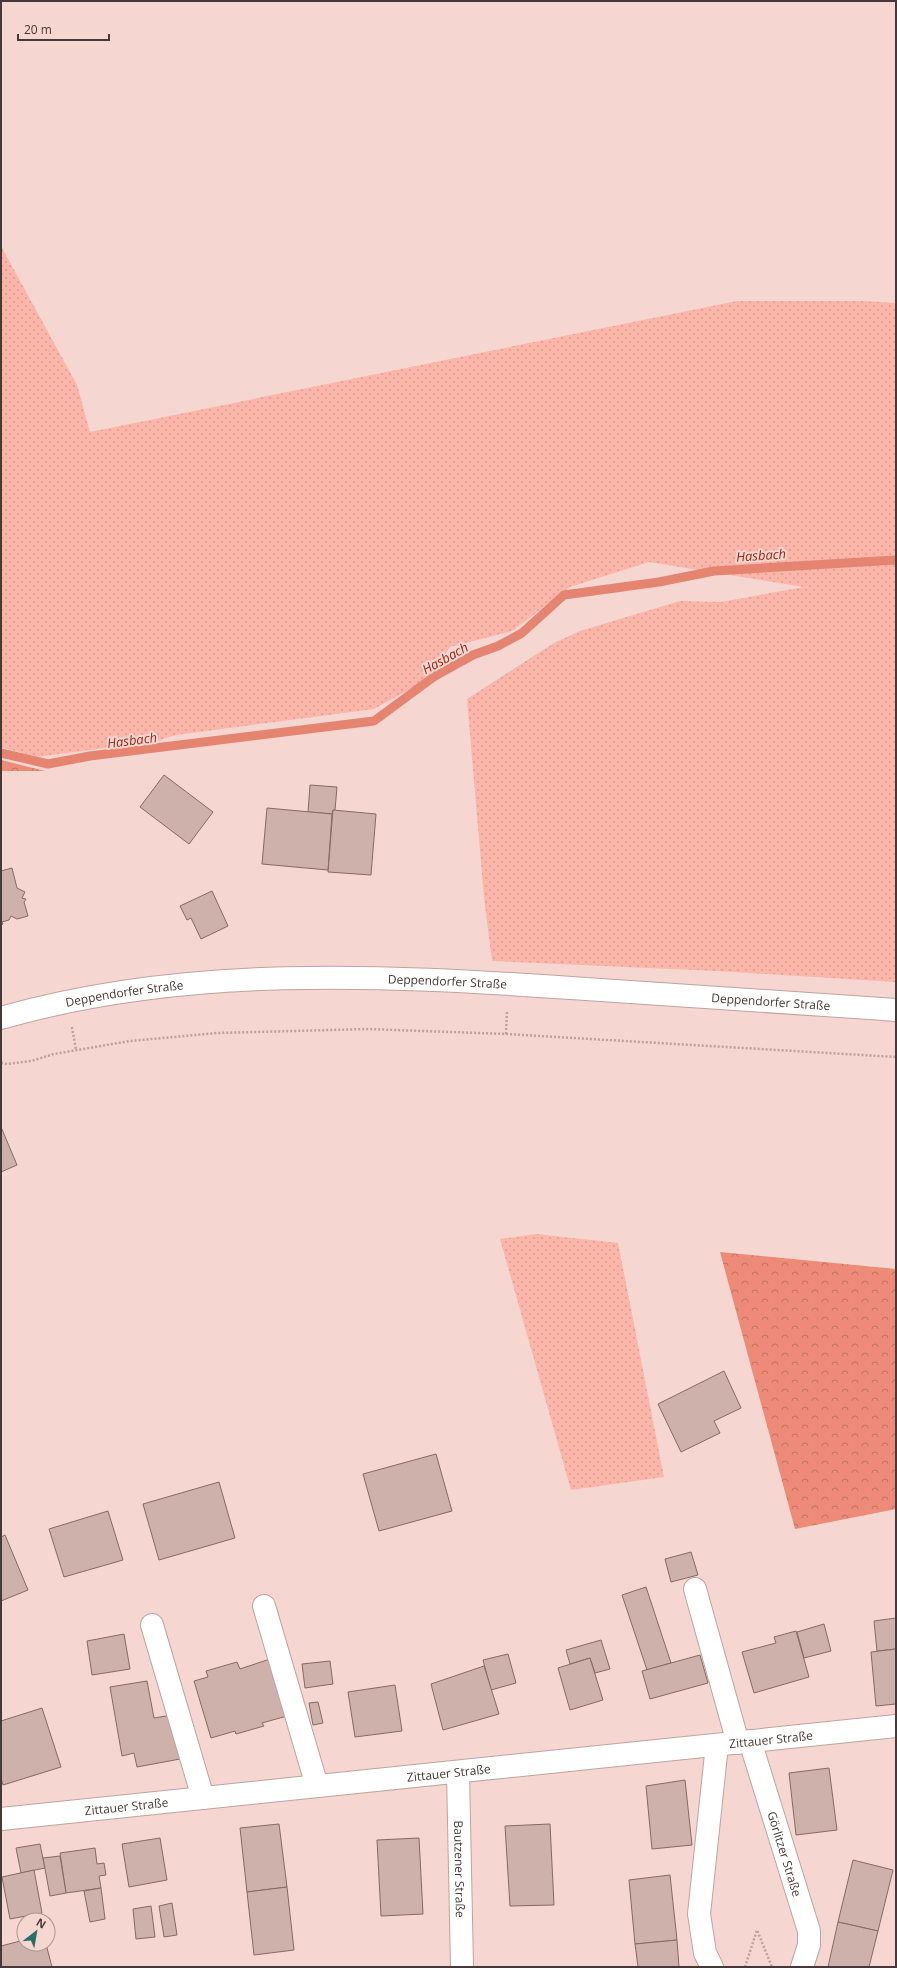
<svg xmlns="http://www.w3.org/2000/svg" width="897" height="1968" viewBox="0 0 897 1968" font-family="'Open Sans',sans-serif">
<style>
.grass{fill:url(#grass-dots)}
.forest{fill:url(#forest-crowns)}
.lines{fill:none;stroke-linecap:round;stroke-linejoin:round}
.stream{stroke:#e68472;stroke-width:9}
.building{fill:#cfb1ab;stroke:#856a64}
.minor-casing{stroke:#c1a39d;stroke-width:24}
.path{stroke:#bba29d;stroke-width:2.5;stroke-dasharray:2 2;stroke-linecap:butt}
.minor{stroke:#fff;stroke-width:22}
.labels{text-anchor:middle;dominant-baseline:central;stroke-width:4;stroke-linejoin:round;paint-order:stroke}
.street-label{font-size:12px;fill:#463937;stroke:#f5d6d0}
.water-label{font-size:13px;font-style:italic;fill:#9a2615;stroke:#f5d6d0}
</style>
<defs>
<pattern id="grass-dots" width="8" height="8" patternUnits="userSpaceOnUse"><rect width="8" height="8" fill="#fbb6a9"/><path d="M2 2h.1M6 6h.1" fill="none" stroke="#d89d92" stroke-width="1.8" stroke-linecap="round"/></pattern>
<pattern id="forest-crowns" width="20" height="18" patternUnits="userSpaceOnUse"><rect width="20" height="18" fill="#ed8a78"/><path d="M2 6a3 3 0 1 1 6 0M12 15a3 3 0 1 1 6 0" fill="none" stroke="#c27263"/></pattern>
</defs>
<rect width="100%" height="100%" fill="#f5d6d0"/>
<!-- grass -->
<g class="grass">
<path d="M1,246L77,385L90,432L737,301H862L896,303V982L717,971L492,961L484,897L467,699L554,643L580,631L680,601L721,602L804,587L649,562L570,587L512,631L450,647L428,679L374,709L176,735L157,741L37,757L1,747Z"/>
<path d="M536,1234L618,1243L664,1477L571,1490L500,1239Z"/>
</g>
<!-- forest -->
<g class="forest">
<path d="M1,760L45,771H1Z"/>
<path d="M720,1252L896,1269V1509L795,1529Z"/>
</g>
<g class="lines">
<!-- stream -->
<path class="stream" d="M1,753L48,764L90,756L374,721L435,676L473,655L498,646L522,633L564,595L659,582L714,571L896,560"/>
</g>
<!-- building -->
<g class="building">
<path d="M164,775L213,812L189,844L140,807Z"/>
<path d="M310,785L337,787L335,810H333L332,814L308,812Z"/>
<path d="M267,808L332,814L328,870L262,864Z"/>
<path d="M333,810L376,814L371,875L328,872Z"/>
<path d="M12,868L17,888L25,892L22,898L26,899L24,902L28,916L17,919L11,916L9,920L2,922L3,924L1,925V871Z"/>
<path d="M212,891L228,926L201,939L191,918L187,920L180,906Z"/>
<path d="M1,1127L17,1165L1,1172Z"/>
<path d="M724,1371L741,1408L714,1421L720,1433L681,1452L658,1404Z"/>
<path d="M436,1454L452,1511L379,1531L363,1474Z"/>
<path d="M219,1482L235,1538L159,1560L143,1504Z"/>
<path d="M108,1511L123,1560L64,1577L49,1529Z"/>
<path d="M5,1535L28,1590L1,1601V1537Z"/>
<path d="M691,1552L698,1575L671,1582L665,1559Z"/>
<path d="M646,1587L671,1663L647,1670L622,1595Z"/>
<path d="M896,1618V1649L877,1651L874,1621Z"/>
<path d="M824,1624L831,1651L804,1658L797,1632Z"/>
<path d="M796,1631L809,1677L754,1693L742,1652L776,1643L774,1637Z"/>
<path d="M124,1634L130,1669L92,1675L87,1641Z"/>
<path d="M601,1640L610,1669L595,1673L590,1658L570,1664L566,1650Z"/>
<path d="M896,1649V1704L876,1706L871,1652Z"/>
<path d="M508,1654L516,1683L491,1690L483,1660Z"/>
<path d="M700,1655L708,1683L650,1699L642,1671Z"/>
<path d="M590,1658L603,1700L570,1710L558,1668Z"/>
<path d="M270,1659L287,1716L262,1723L264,1726L236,1734L235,1731L211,1738L194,1681L208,1677L206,1671L237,1662L240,1669Z"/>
<path d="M330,1661L333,1684L305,1688L302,1664Z"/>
<path d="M484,1666L499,1714L443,1730L431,1684Z"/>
<path d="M147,1681L154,1718L172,1715L180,1759L137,1767L134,1753L122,1756L110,1687Z"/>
<path d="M395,1685L402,1731L355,1737L348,1692Z"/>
<path d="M318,1702L323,1723L313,1725L309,1703Z"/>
<path d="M42,1708L61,1767L3,1785L1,1778V1721Z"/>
<path d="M829,1768L837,1830L796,1835L789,1773Z"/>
<path d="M685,1780L692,1845L652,1849L646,1786Z"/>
<path d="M279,1824L287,1887L247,1892L240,1828Z"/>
<path d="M550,1824L554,1905L510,1906L505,1826Z"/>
<path d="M160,1838L167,1880L129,1887L122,1844Z"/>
<path d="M419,1838L423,1914L381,1916L377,1840Z"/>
<path d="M40,1844L45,1868L21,1873L16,1848Z"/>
<path d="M95,1848L97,1864L104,1863L106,1875L99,1876L101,1888L66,1893L60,1853Z"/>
<path d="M60,1856L66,1893L50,1896L43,1858Z"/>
<path d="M853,1860L893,1870L878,1931L838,1922Z"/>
<path d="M34,1870L42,1913L10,1919L2,1877Z"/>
<path d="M670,1875L677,1940L635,1944L629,1880Z"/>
<path d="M287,1887L294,1950L254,1955L247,1892Z"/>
<path d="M101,1888L105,1919L90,1922L84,1891Z"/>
<path d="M172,1903L177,1935L164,1937L159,1906Z"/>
<path d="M151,1906L155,1937L136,1939L133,1909Z"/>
<path d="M838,1922L878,1931L869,1967H828Z"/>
<path d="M24,1940V1944H46L52,1967H1V1946Z"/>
<path d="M677,1940L679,1967H638L635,1944Z"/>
</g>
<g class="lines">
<!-- minor casing -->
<g class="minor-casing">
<g id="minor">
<path id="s1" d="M1,1018C185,965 383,975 571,988C680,995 788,1002 896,1010"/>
<path d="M695,1589L738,1743"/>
<path d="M264,1606L317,1786"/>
<path d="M152,1625L203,1798"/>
<path id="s2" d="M750,1741L809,1931V1945L802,1967"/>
<path id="s3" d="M458,1772L462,1967"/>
<path id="s4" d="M1,1819L896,1726"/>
<path d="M712,1967L705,1953L699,1914L717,1745"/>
</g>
</g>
<!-- path -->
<g class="path">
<path d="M72,1027L76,1050"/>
<path d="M506,1034L507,1010"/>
<path d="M1,1063L7,1064L31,1061L54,1054L130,1041L217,1033L368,1029L506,1034L896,1057"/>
<path d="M745,1967L757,1930L772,1967"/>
</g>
<!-- minor -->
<use href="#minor" class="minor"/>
</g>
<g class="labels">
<!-- street labels -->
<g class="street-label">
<text stroke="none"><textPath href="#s1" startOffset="450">Deppendorfer Straße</textPath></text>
<text stroke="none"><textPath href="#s1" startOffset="126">Deppendorfer Straße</textPath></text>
<text stroke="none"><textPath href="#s1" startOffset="774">Deppendorfer Straße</textPath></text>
<text stroke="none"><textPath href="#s4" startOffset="774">Zittauer Straße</textPath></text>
<text stroke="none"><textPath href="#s4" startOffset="450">Zittauer Straße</textPath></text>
<text stroke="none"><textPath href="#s4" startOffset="126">Zittauer Straße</textPath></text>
<text stroke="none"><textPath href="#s2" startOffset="118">Görlitzer Straße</textPath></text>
<text stroke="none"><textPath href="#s3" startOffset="97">Bautzener Straße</textPath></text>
</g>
<!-- water labels -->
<g class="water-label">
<text transform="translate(761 555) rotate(-4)">Hasbach</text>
<text transform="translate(445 658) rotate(-29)">Hasbach</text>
<text transform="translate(132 740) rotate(-7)">Hasbach</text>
</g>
</g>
<!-- border -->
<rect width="897" height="1968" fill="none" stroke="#463937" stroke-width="4"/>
<!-- north arrow -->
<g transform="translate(36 1932) rotate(31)"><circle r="19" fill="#f5d6d0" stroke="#af9793"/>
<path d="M0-3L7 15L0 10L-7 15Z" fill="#296f64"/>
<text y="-6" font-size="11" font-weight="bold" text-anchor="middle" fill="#463937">N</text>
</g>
<!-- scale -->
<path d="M18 34v6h91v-6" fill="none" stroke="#463937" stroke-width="2"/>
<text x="24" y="34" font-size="12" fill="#463937" stroke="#f5d6d0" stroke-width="3" paint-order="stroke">20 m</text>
</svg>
